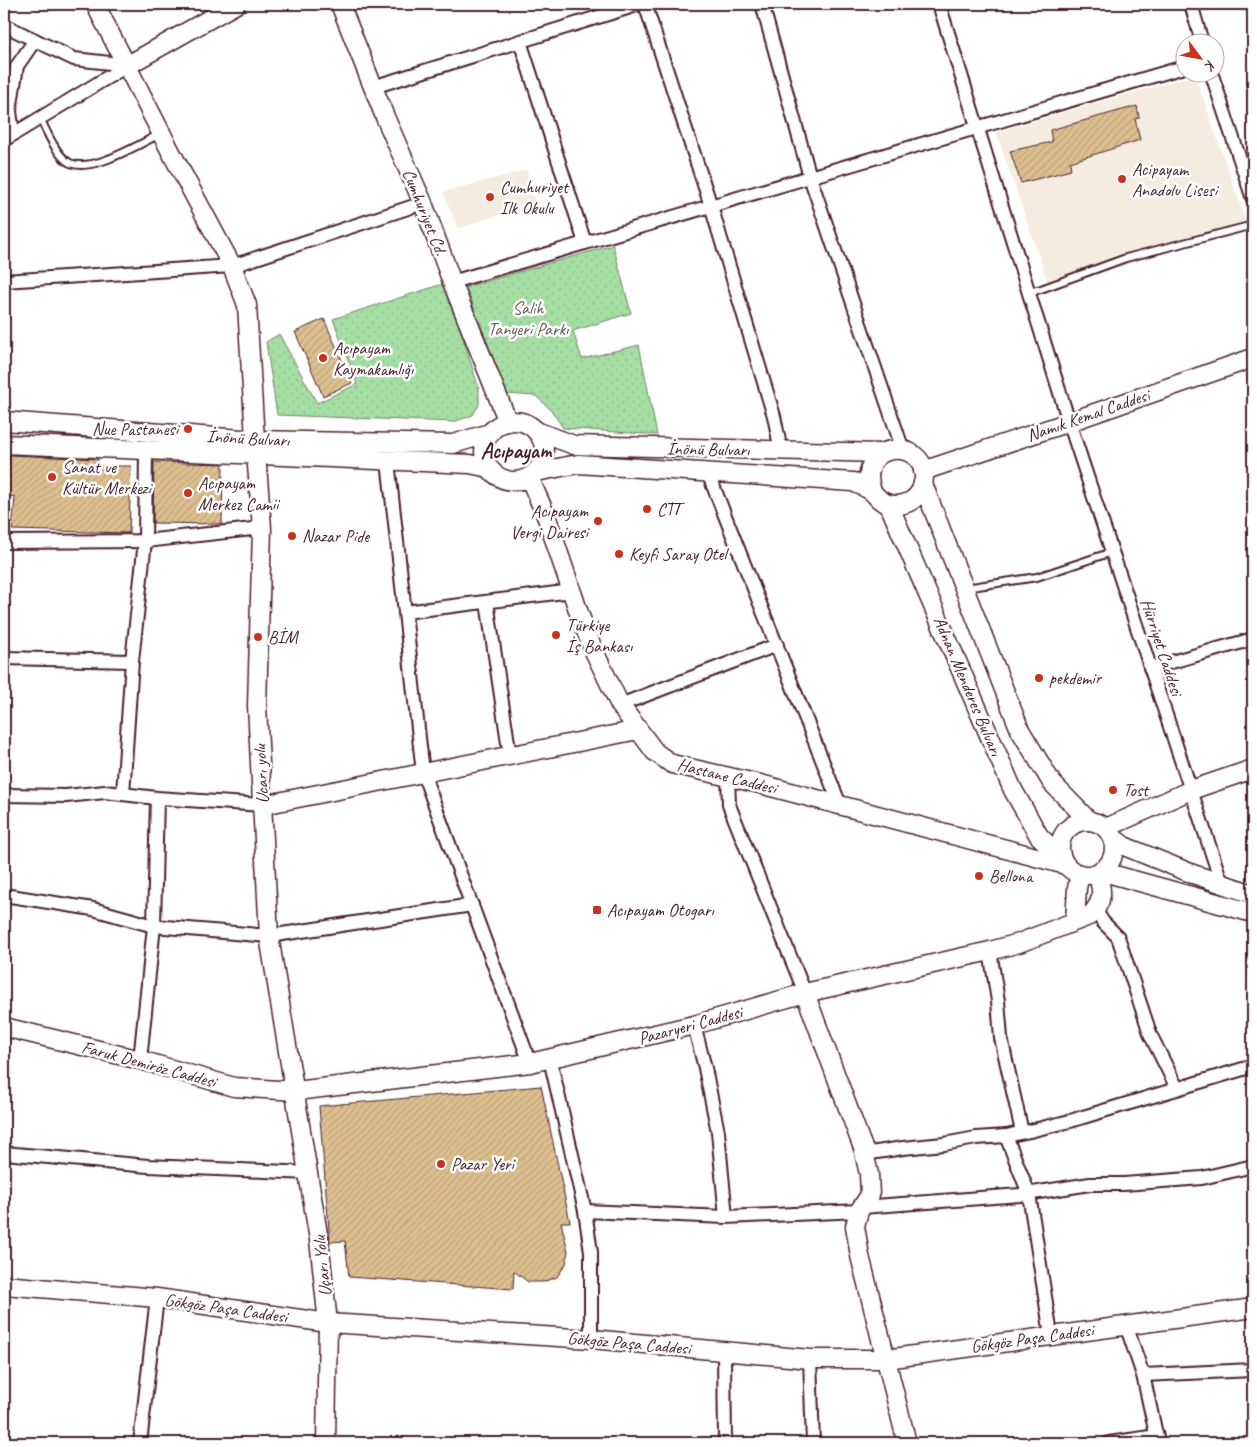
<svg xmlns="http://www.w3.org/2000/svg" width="1257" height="1447" viewBox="0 0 1257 1447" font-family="Caveat,sans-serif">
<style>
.built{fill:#f4ecde}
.park{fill:url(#park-dots);stroke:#777e67}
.building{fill:url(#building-hatch);stroke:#4a1f2b}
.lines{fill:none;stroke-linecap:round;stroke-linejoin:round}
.lane-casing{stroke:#4a1f2b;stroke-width:10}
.street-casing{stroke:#4a1f2b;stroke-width:16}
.secondary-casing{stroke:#4a1f2b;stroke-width:21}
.lane{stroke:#fff;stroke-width:6}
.street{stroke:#fff;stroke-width:12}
.secondary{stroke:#fff;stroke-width:18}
.poi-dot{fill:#c8321e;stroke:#fff;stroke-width:2}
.labels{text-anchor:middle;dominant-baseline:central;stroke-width:5;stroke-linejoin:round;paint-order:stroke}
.poi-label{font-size:18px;fill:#4a1f2b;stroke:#fff;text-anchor:start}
.street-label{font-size:18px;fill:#4a1f2b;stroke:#fff}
.park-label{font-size:18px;fill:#65584f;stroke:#fff}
.district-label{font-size:22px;font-weight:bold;fill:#4a1f2b;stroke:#fff}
</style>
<defs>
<pattern id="park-dots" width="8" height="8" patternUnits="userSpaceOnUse" patternTransform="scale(1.25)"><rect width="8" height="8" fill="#a4dea3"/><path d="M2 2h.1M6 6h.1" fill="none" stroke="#8fbe8c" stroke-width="1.8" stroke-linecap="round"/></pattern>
<pattern id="building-hatch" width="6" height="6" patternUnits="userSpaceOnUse" patternTransform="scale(1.25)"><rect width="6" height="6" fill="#dcc090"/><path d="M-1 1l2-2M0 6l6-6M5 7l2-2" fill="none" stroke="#bea57c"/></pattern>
</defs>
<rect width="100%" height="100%" fill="#fff"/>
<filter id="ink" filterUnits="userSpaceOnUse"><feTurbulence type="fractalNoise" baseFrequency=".02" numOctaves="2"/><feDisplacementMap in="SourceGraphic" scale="10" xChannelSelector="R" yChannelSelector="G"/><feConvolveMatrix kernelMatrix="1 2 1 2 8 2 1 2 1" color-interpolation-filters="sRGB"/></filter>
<g filter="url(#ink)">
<!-- built -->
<g class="built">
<path d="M1195,75L1248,227L1050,288L996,132Z"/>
<path d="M527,170L535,202L458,229L443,192Z"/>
</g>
<!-- park -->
<g class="park">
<path d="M613,245L631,313L573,331L582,359L639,345L657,435L563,428L551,410L536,396L507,394L466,287Z"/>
<path d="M446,283L479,389V405L473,415L454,422L277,415L266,342L279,334L317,403L357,384L333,319Z"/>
</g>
<!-- building -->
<g class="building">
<path d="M1137,106L1139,118L1135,119L1140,140L1070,162L1071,170L1021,183L1010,151L1052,142L1050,130Z"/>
<path d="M324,319L352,383L323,396L295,332Z"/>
<path d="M10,455L98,459V466H131L129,533L12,530L15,497L4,495Z"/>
<path d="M154,462L223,464L222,524L153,523Z"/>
<path d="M541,1086L570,1222H561L568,1251L566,1264L557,1277L543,1282H528L514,1271L513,1289L349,1277L345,1241L330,1242L319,1106Z"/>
</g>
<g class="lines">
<!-- lane casing -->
<g class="lane-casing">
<g id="lane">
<path d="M40,118C46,130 57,157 70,163C93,173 139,144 160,134"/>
<path d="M1029,292L1041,289L1126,258L1253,225"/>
<path d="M965,588L1037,577L1112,552"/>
</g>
</g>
<!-- street casing -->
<g class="street-casing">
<g id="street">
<path d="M645,4L711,206L774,416L781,451"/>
<path d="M762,4L810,177L903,450"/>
<path d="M939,4L1069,422L1222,884"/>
<path d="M1191,4L1202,42"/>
<path d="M4,25L74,59L128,65"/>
<path d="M520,41L585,243"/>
<path d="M1211,72L1253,199"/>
<path d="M373,87L640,4"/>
<path d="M13,134L10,111L17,66L35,40"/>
<path d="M4,140L128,65"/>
<path d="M4,281L232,266L423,203"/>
<path d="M452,282L1184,67"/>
<path d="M388,461L423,773L530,1063"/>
<path d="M708,473L840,805"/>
<path d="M4,542L145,541L262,528"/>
<path d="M487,602L510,756"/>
<path d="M405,612L572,591"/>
<path d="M4,658L132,661"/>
<path d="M1150,668L1253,639"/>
<path d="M620,705L777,645"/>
<path d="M728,776L729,805L805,993"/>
<path d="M123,794L132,661L145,541L146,450"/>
<path d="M4,795L66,796L105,792L157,798L263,805"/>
<path d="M4,895L93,909L154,926L269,936L472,905"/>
<path d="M1096,911L1103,922L1118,937L1151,1036L1177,1088"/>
<path d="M990,951L998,1001L1001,1038L1022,1132"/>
<path d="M694,1025L705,1068L718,1132L726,1217"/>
<path d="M550,1059L585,1211L591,1252V1339"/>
<path d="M140,1060L154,926L157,798"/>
<path d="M1006,1136L1029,1194L1051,1335"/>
<path d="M4,1153L148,1166L309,1173"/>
<path d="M864,1154L903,1148L944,1144L976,1138L1006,1136L1030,1131L1070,1121L1253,1066"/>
<path d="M862,1207L1020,1195L1090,1184H1124L1202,1178L1253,1166"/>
<path d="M585,1211L726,1217L859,1211"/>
<path d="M1126,1325L1143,1375L1253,1370"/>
<path d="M724,1352L725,1443"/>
<path d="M810,1359L813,1443"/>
<path d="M1143,1375L1158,1443"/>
<path d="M140,1443L157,1298"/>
<path d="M1109,1443L1157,1436"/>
</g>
</g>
<!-- secondary casing -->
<g class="secondary-casing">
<g id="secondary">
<path d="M95,4L172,154L232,266L247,305L255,440L262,528L257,706L269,936L319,1240L328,1323L326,1443"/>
<path d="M340,4L385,117L423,203L452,282L508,422"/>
<path d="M128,65L236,4"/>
<path d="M4,421L255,440L453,444L490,433"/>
<circle cx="514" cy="451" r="30"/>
<path d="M536,431L574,445L882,453"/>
<path d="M4,444L470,464L489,468"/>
<path d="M923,471L1069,422L1253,358"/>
<path d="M536,472L578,464L853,482C859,485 865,487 871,491C874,493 876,496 879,499C887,506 901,507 911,501C919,496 923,487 924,478C926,436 854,441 872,491"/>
<path d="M529,477L547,518L580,616L593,649L620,705L655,752L672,764L760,784L1066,865"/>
<path d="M923,484L1020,730L1052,783L1089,821"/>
<path d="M889,505L1013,790L1039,836L1062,858"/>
<path d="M263,805L638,730"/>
<circle cx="1087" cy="848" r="27"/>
<path d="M1106,828L1191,790L1253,769"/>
<path d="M1111,836L1124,846L1193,874L1253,894"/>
<path d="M1100,871L1253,913"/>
<path d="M1075,921L1077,888L1080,874"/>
<path d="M805,993L863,1148L869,1174L870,1195L859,1211L855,1226L860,1256L907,1443"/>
<path d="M4,1027L140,1060L234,1087L296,1091L530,1063L694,1025L805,993L990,951L1019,943L1089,916C1104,903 1103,890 1097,873"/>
<path d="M4,1285L157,1298L328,1323L591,1339L810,1359H886L1253,1308"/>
</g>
</g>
<!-- lane -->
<use href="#lane" class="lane"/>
<!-- street -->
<use href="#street" class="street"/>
<!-- secondary -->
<use href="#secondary" class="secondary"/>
</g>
</g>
<!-- markers -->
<g class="poi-dot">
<circle cx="1122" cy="179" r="5"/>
<circle cx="490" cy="197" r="5"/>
<circle cx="323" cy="358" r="5"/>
<circle cx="188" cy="429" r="5"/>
<circle cx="52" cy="477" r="5"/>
<circle cx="188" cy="493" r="5"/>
<circle cx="647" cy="509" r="5"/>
<circle cx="598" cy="521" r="5"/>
<circle cx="292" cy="536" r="5"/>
<circle cx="619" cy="554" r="5"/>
<circle cx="556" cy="635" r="5"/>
<circle cx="258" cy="637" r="5"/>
<circle cx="1039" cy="678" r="5"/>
<circle cx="1113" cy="790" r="5"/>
<circle cx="979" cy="876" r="5"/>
<rect x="592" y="905" width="10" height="10" rx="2.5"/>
<circle cx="441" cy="1164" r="5"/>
</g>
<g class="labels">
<!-- poi labels -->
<g class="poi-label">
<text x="1132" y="169">Acipayam<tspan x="1132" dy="21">Anadolu Lisesi</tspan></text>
<text x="500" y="187">Cumhuriyet<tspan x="500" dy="21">Ilk Okulu</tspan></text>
<text x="333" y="348">Acıpayam<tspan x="333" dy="21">Kaymakamlığı</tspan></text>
<text x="178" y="429" text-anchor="end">Nue Pastanesi</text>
<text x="62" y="467">Sanat ve<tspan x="62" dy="21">Kültür Merkezi</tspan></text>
<text x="198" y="483">Acıpayam<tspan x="198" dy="21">Merkez Camii</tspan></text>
<text x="657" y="509">CTT</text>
<text x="588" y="511" text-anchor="end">Acıpayam<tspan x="588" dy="21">Vergi Dairesi</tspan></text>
<text x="302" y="536">Nazar Pide</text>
<text x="629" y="554">Keyfi Saray Otel</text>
<text x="566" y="625">Türkiye<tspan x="566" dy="21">İş Bankası</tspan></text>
<text x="268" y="637">BİM</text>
<text x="1049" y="678">pekdemir</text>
<text x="1123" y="790">Tost</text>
<text x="989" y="876">Bellona</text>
<text x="607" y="910">Acıpayam Otogarı</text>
<text x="451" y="1164">Pazar Yeri</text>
</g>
<!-- street labels -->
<g class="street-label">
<text transform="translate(425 212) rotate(68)">Cumhuriyet Cd.</text>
<text transform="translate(1088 415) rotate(-19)">Namık Kemal Caddesi</text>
<text transform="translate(248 438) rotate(3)">İnönü Bulvarı</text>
<text transform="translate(708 449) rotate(1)">İnönü Bulvarı</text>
<text transform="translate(1162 647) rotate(72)">Hürriyet Caddesi</text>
<text transform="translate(968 686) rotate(67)">Adnan Menderes Bulvarı</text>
<text transform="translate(261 774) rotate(-93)">Ucarı yolu</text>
<text transform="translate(727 776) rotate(14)">Hastane Caddesi</text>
<text transform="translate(690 1025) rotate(-15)">Pazaryeri Caddesi</text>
<text transform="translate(149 1064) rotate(15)">Faruk Demiröz Caddesi</text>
<text transform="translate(322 1266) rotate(-96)">Uçarı Yolu</text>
<text transform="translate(226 1308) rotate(8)">Gökgöz Paşa Caddesi</text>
<text transform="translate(1032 1338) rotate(-8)">Gökgöz Paşa Caddesi</text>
<text transform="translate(629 1343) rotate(5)">Gökgöz Paşa Caddesi</text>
</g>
<!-- park labels -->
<g class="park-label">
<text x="528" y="308">Salih<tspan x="528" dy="21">Tanyeri Parkı</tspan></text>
</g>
<!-- district labels -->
<g class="district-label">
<text x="516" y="451">Acıpayam</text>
</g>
</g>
<!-- margin -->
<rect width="1257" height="1447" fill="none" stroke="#fff" stroke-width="20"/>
<rect x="10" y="10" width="1237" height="1427" fill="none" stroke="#4a1f2b" stroke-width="2" filter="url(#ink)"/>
<!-- north arrow -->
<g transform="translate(1200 58) rotate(122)"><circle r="24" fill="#ffffff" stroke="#b7a5aa"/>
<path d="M0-4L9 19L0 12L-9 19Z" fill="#c8321e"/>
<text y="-8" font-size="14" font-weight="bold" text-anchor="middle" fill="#4a1f2b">K</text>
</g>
</svg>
